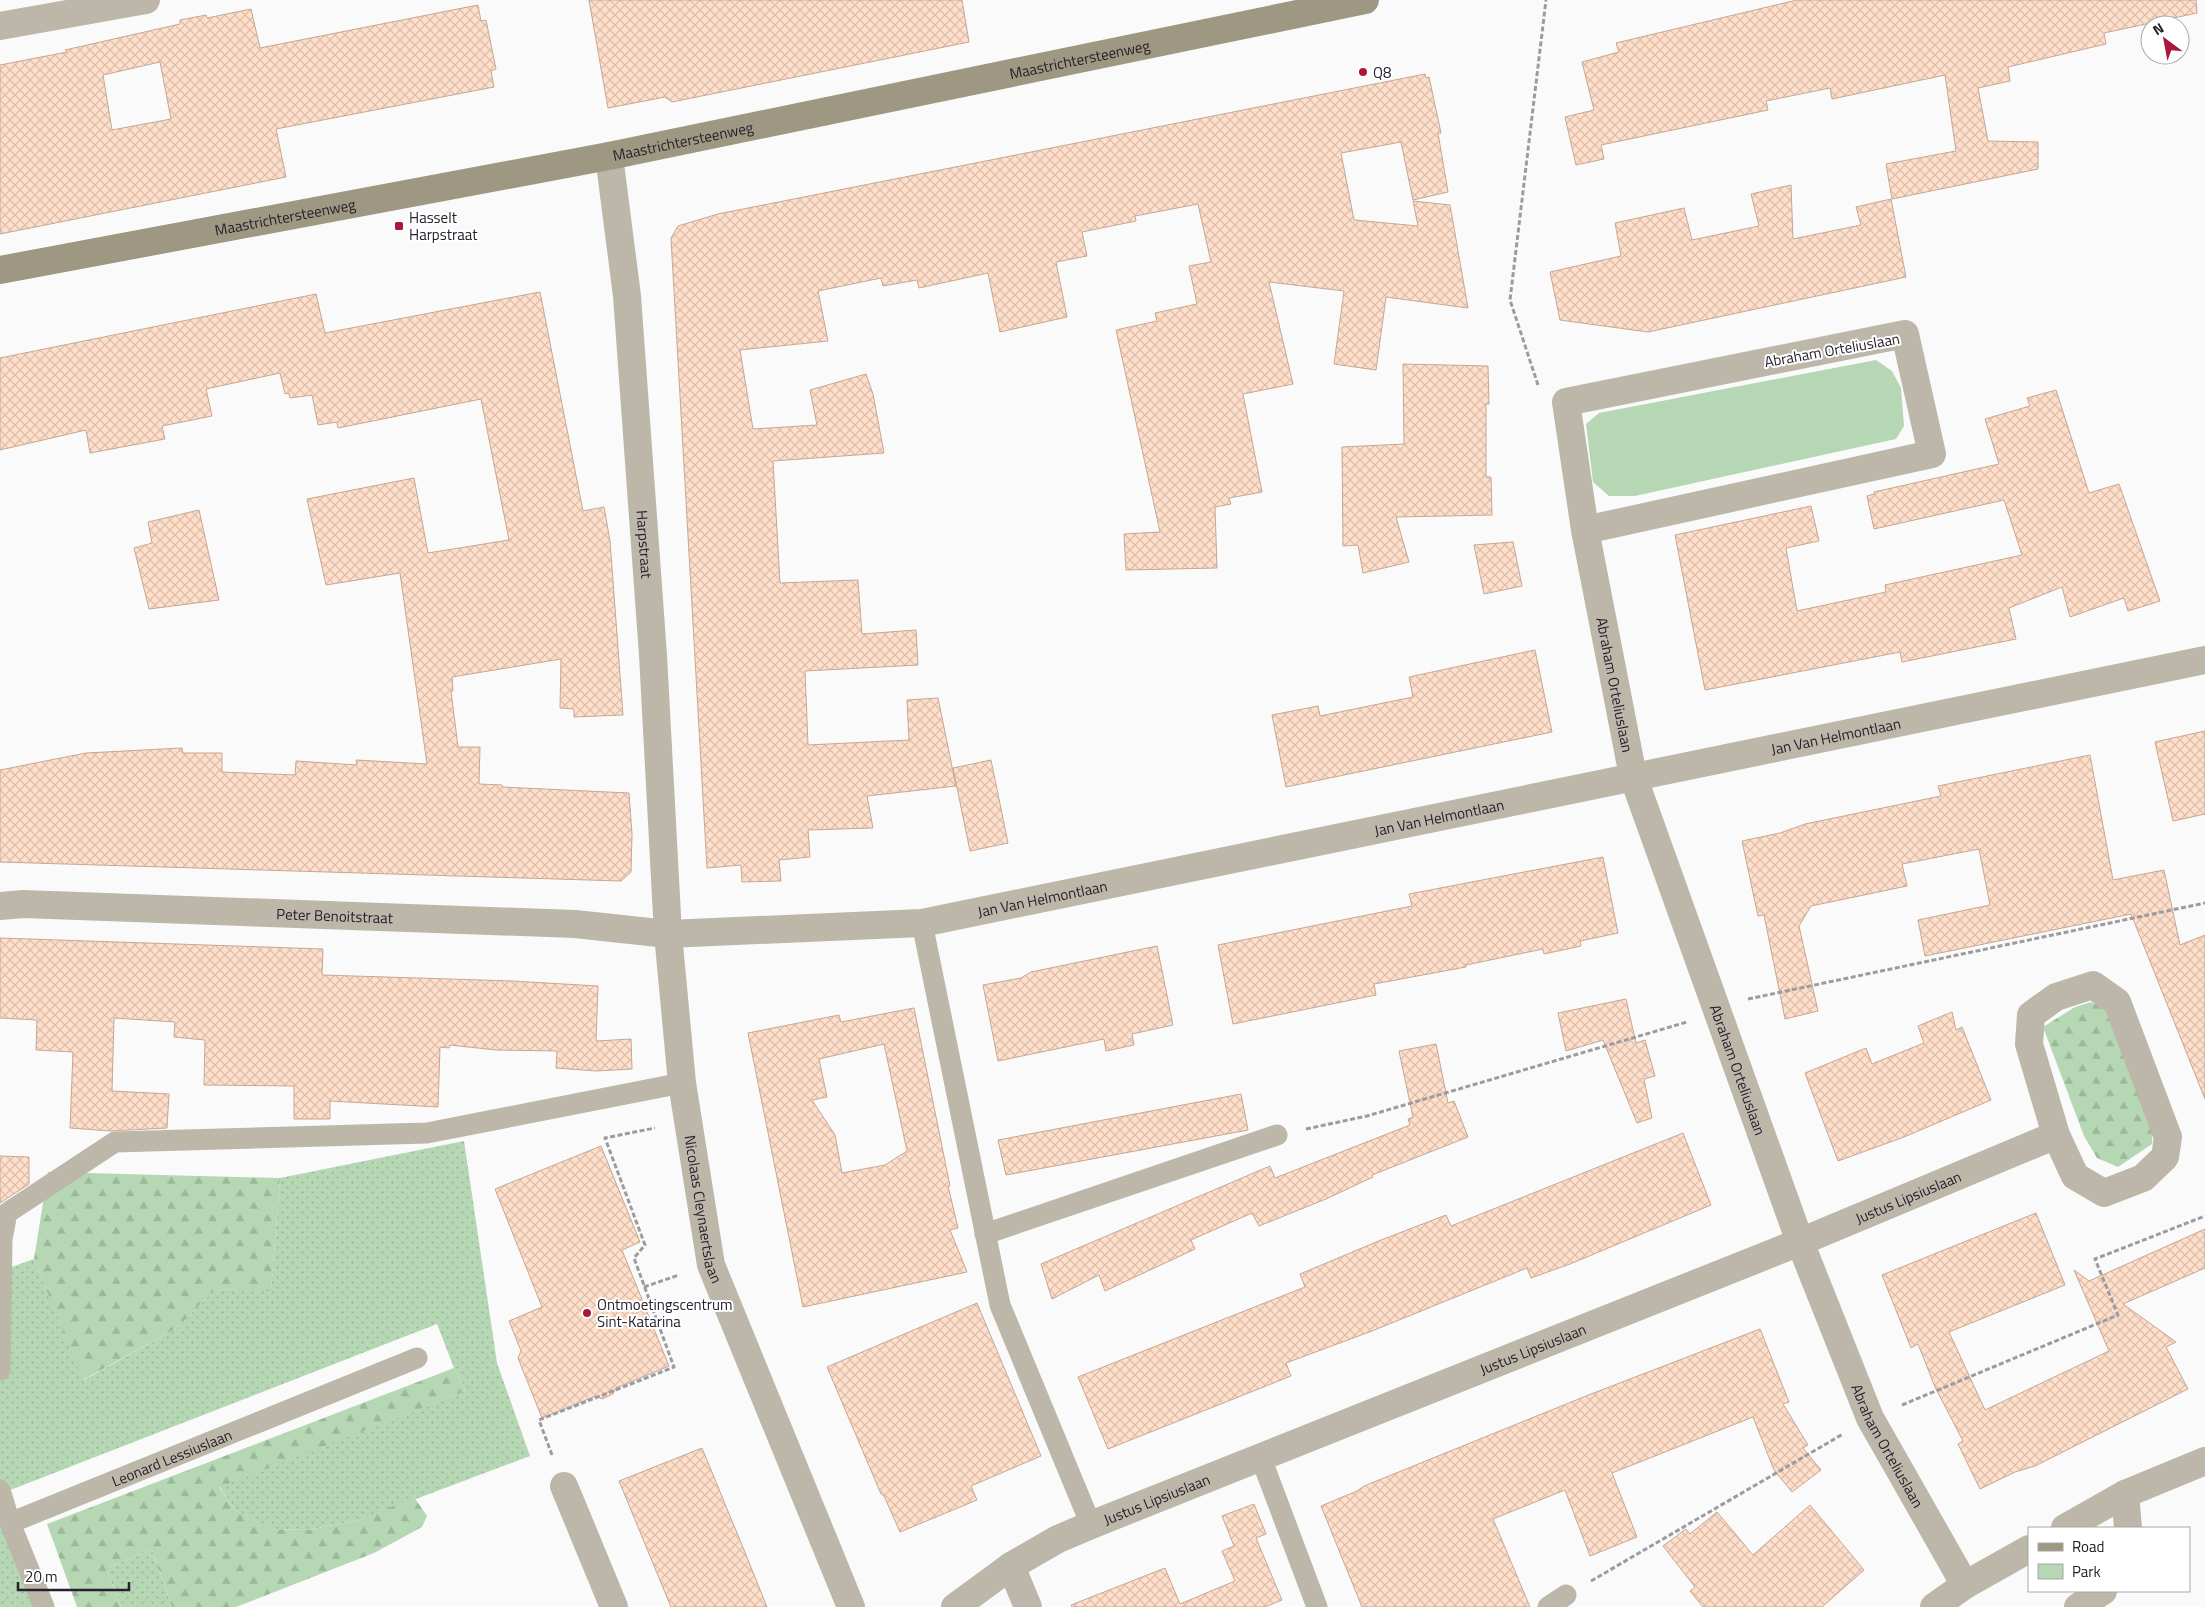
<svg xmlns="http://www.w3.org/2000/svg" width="2205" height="1607" viewBox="0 0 2205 1607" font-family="'Titillium Web',sans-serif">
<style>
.grass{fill:url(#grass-dots)}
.forest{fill:url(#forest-firs)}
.green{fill:#b6d7b3}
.building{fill:url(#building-cross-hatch);stroke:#c6a793;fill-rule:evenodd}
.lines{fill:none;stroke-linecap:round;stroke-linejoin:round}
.path{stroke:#9d9ba0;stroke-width:3;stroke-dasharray:5 2.5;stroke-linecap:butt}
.lane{stroke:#bcb7a9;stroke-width:21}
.street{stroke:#bcb7a9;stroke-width:28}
.secondary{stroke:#9e9782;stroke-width:28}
.poi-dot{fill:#ab163b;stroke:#fff;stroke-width:2}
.labels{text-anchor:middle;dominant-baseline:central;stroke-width:4;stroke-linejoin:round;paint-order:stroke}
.street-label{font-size:15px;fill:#26212d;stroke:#fff}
.poi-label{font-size:15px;fill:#26212d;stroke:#fff;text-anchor:start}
</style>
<defs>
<pattern id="grass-dots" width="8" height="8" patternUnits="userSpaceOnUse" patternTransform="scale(1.25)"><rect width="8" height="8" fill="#b6d7b3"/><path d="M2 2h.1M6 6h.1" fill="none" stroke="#9cb89a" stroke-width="1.8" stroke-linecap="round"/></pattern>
<pattern id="forest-firs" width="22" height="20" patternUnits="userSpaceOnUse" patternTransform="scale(1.25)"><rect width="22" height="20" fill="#b6d7b3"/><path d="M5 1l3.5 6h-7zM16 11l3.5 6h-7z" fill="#9cb89a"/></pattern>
<pattern id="building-cross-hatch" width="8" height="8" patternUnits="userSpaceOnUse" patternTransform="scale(1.25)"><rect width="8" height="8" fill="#ffdfca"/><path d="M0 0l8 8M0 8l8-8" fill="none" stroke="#dabfae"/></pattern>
</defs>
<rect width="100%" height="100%" fill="#fafafa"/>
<!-- grass -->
<g class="grass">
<path d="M464,1141L497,1363L530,1456L360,1520L307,1530L272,1529L235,1510L219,1486L466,1391L454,1368L437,1324L0,1494V1271L34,1259L84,1380L177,1328L215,1289L271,1290L280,1178Z"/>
<path d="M0,1523L40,1607H0Z"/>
<path d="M152,1550L172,1607H121L106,1568Z"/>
</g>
<!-- forest -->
<g class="forest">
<path d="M2091,1002L2104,1007L2153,1126L2152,1144L2118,1167L2097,1158L2084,1136L2043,1027L2075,1007Z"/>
<path d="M48,1172L280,1178L271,1291L215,1289L177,1328L83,1380L34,1259Z"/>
<path d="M454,1368L466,1391L219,1487L235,1510L273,1529L307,1530L360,1520L414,1497L427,1516L422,1527L374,1553L236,1607H172L152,1550L106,1568L121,1607H77L47,1524Z"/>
</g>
<!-- green -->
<path class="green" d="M1876,360L1892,371L1901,388L1904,426L1896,439L1635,496H1609L1593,482L1586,424L1599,413Z"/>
<!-- building -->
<g class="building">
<path d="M589,0H962L969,42L672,102L665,97L608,108Z"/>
<path d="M1797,0H2196L2197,13L2104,33L2106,44L2008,67L2010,81L1978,88L1988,141L2038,142V169L1892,199L1886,164L1956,151L1945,75L1832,99L1830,88L1766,101L1768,110L1601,145L1604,159L1576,165L1565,117L1594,110L1582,62L1619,52L1616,43Z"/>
<path d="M478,5L481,21L486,20L496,69L491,71L494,87L276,129L286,177L0,234V65L67,52L65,50L180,24V20L206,15L207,18L251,9L260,48ZM160,62L171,119L112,130L103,75Z"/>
<path d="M1425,74L1426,78L1429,77L1441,133H1438L1448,192L1413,200L1401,142L1341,153L1354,220L1418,226L1413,201L1450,205L1468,308L1386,297L1376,370L1334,364L1344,291L1269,282L1293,384L1243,394L1262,492L1229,498L1231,504L1215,507L1217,568L1126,570L1124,534L1160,532L1116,330L1157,321L1155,313L1197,304L1189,266L1211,262L1198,204L1135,216L1136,221L1082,232L1087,256L1056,262L1067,317L1000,332L988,273L919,288L917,280L883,286L881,278L818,291L828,341L740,350L753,429L817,425L810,390L866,374L873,394L884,453L773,461L780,583L858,580L862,634L916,630L918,665L805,671L808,745L909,740L907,700L938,698L956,786L867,796L873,828L808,830L810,857L779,860L781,881L742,882L741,865L707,868L671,238L678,226L718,214Z"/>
<path d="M1791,185L1793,239L1861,225L1856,207L1891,199L1906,277L1648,332L1560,320L1550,272L1621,256L1615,223L1684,208L1692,240L1759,226L1751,194Z"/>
<path d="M540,292L583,511L604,507L610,541L623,715L574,717V709L560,708L561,659L452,677L453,691H451L458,747H480L479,784L502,785V787L629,793L632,834L631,872L621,881L0,862V770L86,753L182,748L183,753H222V772L295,775L296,761L357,765L356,760L427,764L400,573L326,585L307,499L414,478L428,553L509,540L481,399L338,428L337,422L318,425L312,395L290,398L289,393L285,394L280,373L206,389L212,416L162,426L165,439L90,453L86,430L0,450V358L316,294L325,333Z"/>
<path d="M1403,364L1488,366L1489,404H1486V477H1491L1492,515L1396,517L1409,562L1363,573L1358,545L1343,546L1342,447L1404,444Z"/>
<path d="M2056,390L2089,493L2119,484L2160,601L2128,611L2124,598L2070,617L2062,587L2009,608L2016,639L1902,662L1900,652L1705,690L1675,535L1811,506L1819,541L1786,548L1797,611L1886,592L1885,585L2022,555L2004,500L1874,529L1867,496L1874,494V492L1999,464L1985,419L2030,406L2027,398Z"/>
<path d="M199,510L219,600L149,609L134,548L152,543L148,522Z"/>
<path d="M1513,542L1522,586L1484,594L1474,545Z"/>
<path d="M1535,650L1552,732L1286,787L1272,715L1318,706L1320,716L1413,697L1409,677Z"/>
<path d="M2205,731V814L2173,821L2155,742Z"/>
<path d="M2090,755L2113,880L2164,870L2180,945L2205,935V1099L2131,914L1925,956L1918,920L1990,905L1979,849L1902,864L1907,886L1811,906L1799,926L1818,1011L1785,1019L1764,915L1758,916L1742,841L1780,833L1805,824L1941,796L1938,786Z"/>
<path d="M991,760L1008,843L970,851L953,768Z"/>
<path d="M1603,857L1618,933L1580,941L1581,946L1544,954L1543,949L1466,965V967L1374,984L1376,995L1233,1024L1218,945L1412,906L1409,894Z"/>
<path d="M0,938L323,949L322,975L512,981L598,986L596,1041L631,1039L632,1069L596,1071L556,1068L557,1051L496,1050L450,1045L449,1048L440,1047L438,1107L330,1101V1119H294V1086L204,1085L205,1040L174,1037L175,1022L114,1018L112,1091L169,1094L167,1128L111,1131L70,1128L73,1052L36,1050L37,1020L0,1018Z"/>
<path d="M1157,946L1173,1025L1132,1034L1134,1045L1106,1051L1104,1039L998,1061L983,985L1021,978L1031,972Z"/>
<path d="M1626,999L1636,1043L1645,1040L1655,1076L1644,1079L1652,1118L1637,1123L1603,1040L1566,1051L1558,1013Z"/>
<path d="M914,1008L950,1186H948L958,1228L950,1230L967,1272L803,1307L748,1033L839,1015L841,1022ZM884,1044L907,1151L885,1165L842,1173L835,1135L812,1100L827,1097L819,1059Z"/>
<path d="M1952,1012L1956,1030L1962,1027L1991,1100L1904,1137L1838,1161L1805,1073L1866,1048L1872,1064L1924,1043L1918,1026Z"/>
<path d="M1436,1044L1448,1103L1454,1101L1468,1137L1372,1175L1373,1177L1326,1199L1259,1226L1252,1213L1191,1240L1195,1249L1105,1291L1099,1275L1052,1299L1041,1264L1270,1166L1275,1178L1410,1125L1408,1119L1413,1117L1399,1051Z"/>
<path d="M1241,1094L1248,1130L1006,1175L998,1140Z"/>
<path d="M1683,1133L1711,1205L1570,1264L1531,1278L1527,1268L1372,1331L1286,1363L1291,1376L1108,1449L1078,1377L1305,1287L1300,1274L1381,1240L1446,1215L1451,1226Z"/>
<path d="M601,1146L640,1242L622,1250L669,1366L616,1388L613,1394L602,1399L596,1396L542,1418L518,1358L521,1351L509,1321L542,1307L495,1189Z"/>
<path d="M0,1156L29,1157V1184L0,1203Z"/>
<path d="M2036,1213L2065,1285L1949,1332L1985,1410L2109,1351L2074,1270L2089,1281L2205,1229V1268L2123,1304L2176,1342L2166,1347L2188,1389L2035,1466L2015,1472L1980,1489L1958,1444L1963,1441L1935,1387L1918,1344L1911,1348L1882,1275Z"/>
<path d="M977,1303L1041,1456L971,1486L977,1500L900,1532L884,1496L881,1494L827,1367Z"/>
<path d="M1760,1329L1789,1402L1783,1404L1808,1445L1803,1448L1821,1470L1792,1492L1774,1470L1753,1417L1612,1473L1637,1537L1590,1556L1565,1490L1493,1519L1530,1607H1362L1321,1506L1357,1491L1364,1486L1591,1394Z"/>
<path d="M702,1448L744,1550L767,1607H671L619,1481Z"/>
<path d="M1254,1504L1266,1534L1256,1538L1282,1600L1265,1607H1072L1071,1605L1165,1568L1180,1604L1235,1581L1222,1551L1234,1546L1222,1516Z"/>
<path d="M1810,1505L1864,1570L1822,1607H1703L1690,1591L1695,1587L1663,1546L1686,1529L1690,1534L1717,1512L1753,1555Z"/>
</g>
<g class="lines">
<!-- path -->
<g class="path">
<path d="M1538,385L1510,300L1546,0"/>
<path d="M1748,999L2205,903"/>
<path d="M1306,1129L1367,1116L1687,1022"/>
<path d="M644,1287L679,1275"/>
<path d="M1902,1405L2118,1315L2095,1259L2205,1216"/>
<path d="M552,1455L539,1420L674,1367L634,1258L645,1245L605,1138L655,1128"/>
<path d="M1591,1581L1843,1434"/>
</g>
<!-- lane -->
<g class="lane">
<path d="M922,923L1000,1305L1091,1525"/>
<path d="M985,1234L1277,1135"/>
<path d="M0,1370L2,1239L7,1213L115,1142L427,1133L682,1083"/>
<path d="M1261,1458L1317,1607"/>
<path d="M0,1490L10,1523"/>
<path id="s1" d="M44,1607L10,1523L417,1358"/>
<path d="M1548,1607L1566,1595"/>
</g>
<!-- street -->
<g class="street">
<path d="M0,26L146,0"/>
<path id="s2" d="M609,156L627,296L653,655L668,934L682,1083L711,1265L851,1607"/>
<path id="s3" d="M1585,530L1932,454L1905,334L1566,402L1585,530L1633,776L1800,1242L1870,1418L1965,1585"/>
<path id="s4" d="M0,906L23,904L575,924L668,934L922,923L2205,660"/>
<path d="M2093,985L2117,1002L2168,1137L2165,1157L2143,1178L2104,1193L2075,1176L2056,1135L2029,1044L2031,1015L2056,997Z"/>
<path d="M564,1486L614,1607"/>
<path d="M2125,1494L2128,1528"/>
<path d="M2065,1528L2125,1494L2205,1461"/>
<path d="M1011,1566L1028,1607"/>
<path id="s5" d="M955,1607L1011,1566L1058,1539L1091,1525L1800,1242L2056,1135"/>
<path d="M1934,1607L1965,1585L2029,1549"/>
<path d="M2078,1607L2103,1591"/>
</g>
<!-- secondary -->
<path class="secondary" id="s6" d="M0,270L609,156L1365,0"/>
</g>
<!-- markers -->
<g class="poi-dot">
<circle cx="1363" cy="72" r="5"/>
<rect x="394" y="221" width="10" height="10" rx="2.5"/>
<circle cx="587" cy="1313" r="5"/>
</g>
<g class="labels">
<!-- street labels -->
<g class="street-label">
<text stroke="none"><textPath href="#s6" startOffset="1100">Maastrichtersteenweg</textPath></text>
<text stroke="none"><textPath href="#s6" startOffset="695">Maastrichtersteenweg</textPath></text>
<text stroke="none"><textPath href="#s6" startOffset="290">Maastrichtersteenweg</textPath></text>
<text transform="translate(1832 350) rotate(-10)">Abraham Orteliuslaan</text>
<text stroke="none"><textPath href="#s2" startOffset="390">Harpstraat</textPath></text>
<text stroke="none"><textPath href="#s3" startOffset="1111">Abraham Orteliuslaan</textPath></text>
<text stroke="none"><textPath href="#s4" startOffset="1856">Jan Van Helmontlaan</textPath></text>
<text stroke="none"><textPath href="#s4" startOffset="1451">Jan Van Helmontlaan</textPath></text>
<text stroke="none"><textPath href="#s4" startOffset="1046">Jan Van Helmontlaan</textPath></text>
<text stroke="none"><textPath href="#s4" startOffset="335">Peter Benoitstraat</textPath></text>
<text stroke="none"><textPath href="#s3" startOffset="1516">Abraham Orteliuslaan</textPath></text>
<text stroke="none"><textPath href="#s5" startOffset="1040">Justus Lipsiuslaan</textPath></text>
<text stroke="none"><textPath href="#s2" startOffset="1058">Nicolaas Cleynaertslaan</textPath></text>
<text stroke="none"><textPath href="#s5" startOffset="635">Justus Lipsiuslaan</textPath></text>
<text stroke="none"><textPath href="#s3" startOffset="1921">Abraham Orteliuslaan</textPath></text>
<text stroke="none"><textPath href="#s1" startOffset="265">Leonard Lessiuslaan</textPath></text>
<text stroke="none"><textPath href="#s5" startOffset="230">Justus Lipsiuslaan</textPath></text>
</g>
<!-- poi labels -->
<g class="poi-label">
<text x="1373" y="72">Q8</text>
<text x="409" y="217">Hasselt<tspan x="409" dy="17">Harpstraat</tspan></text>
<text x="597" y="1304">Ontmoetingscentrum<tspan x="597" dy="17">Sint-Katarina</tspan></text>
</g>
</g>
<!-- legend -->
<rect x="2028" y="1527" width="162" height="65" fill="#ffffff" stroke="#a8a6ab"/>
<rect x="2038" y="1543" width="25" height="8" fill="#9e9782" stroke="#a8a6ab"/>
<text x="2072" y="1552" font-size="15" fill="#26212d">Road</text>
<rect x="2038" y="1564" width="25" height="15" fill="#b6d7b3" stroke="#a8a6ab"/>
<text x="2072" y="1577" font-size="15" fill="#26212d">Park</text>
<!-- north arrow -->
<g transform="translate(2165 40) rotate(328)"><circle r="24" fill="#ffffff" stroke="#a8a6ab"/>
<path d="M0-4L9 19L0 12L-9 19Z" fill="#ab163b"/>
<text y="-8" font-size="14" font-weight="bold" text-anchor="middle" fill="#26212d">N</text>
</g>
<!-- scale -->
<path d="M18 1582v8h111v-8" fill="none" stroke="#26212d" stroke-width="2.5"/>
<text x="25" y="1582" font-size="15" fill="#26212d" stroke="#ffffff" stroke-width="4" paint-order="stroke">20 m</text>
</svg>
